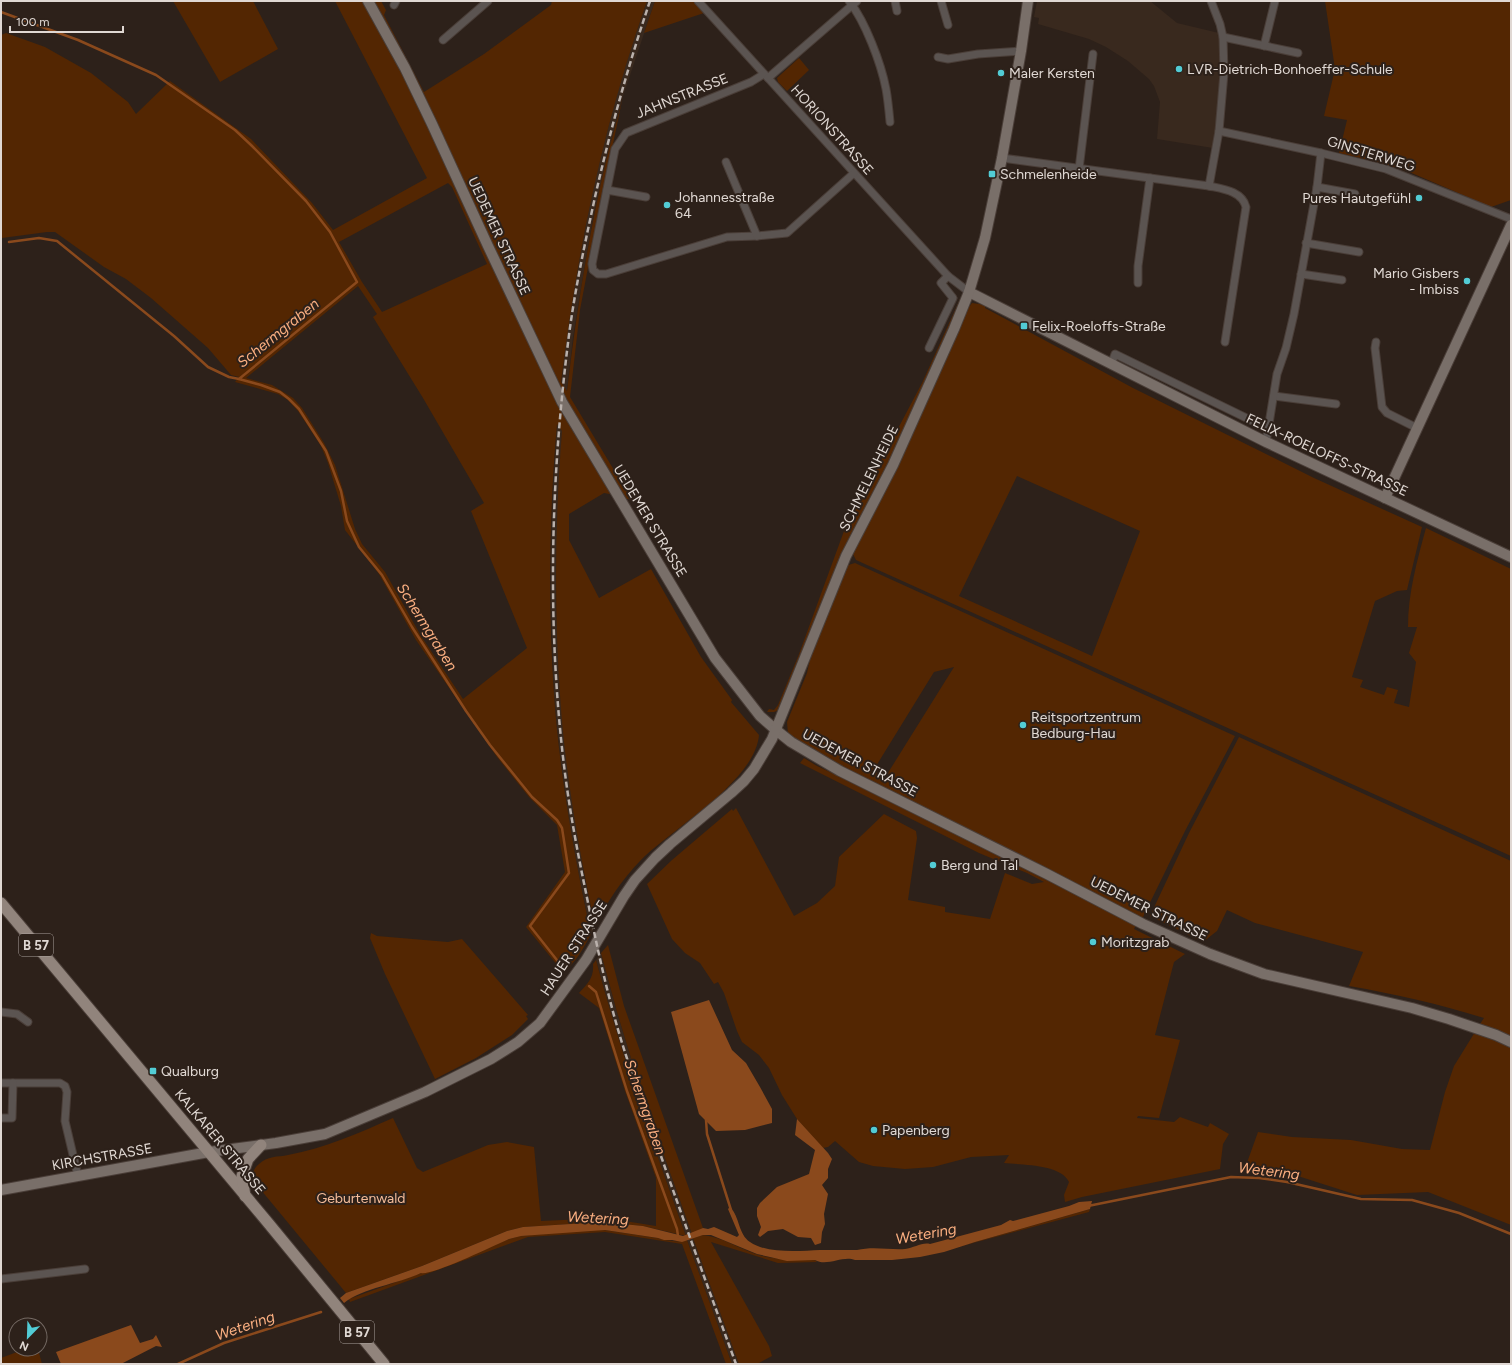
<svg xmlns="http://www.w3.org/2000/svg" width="1512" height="1365" viewBox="0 0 1512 1365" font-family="Figtree,sans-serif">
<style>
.built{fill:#39291e}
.green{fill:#532602;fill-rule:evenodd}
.water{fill:#8a491c}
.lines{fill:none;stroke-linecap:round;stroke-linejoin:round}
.stream{stroke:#8a491c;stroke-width:2.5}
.street-casing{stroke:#4a3e38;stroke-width:9}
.secondary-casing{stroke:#4a3e38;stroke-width:12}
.primary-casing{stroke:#4a3e38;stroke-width:13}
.street{stroke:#5b5451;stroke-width:7}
.secondary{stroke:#796f69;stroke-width:10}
.primary{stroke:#91847c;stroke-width:11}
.rail{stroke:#bab1ac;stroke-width:2.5;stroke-dasharray:6 3;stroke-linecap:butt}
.poi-dot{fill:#52ccd5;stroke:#2d211a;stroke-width:1.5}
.labels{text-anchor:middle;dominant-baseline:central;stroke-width:4;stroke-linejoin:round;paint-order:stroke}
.shield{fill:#2d211a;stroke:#aaa19c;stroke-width:1}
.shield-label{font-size:13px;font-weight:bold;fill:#e0d8d3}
.poi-label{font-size:14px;fill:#e0d8d3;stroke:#2d211a;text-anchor:start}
.street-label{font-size:14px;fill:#e0d8d3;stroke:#2d211a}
.park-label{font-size:14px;fill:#f5bc99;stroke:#2d211a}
.water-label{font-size:15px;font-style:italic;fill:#fbaf81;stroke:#2d211a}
</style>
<rect width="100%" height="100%" fill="#2d211a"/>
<!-- built -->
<g class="built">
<path d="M647,1H655L623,96L606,161L592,223L573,337L567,391L561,382L567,331L575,282L593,186L617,93L631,47Z"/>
<path d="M1037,1H1150L1177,23L1219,33L1221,45V77L1216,129L1213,148L1157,139L1160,102L1154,86L1149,79L1128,61L1106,47L1089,39L1038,24L1039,18L1034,17Z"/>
<path d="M557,423L562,431L557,549L556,606L560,695L584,875L595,926L591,934L579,876L569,822L561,763L554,696L551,606V549L553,488Z"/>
<path d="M601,953L617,1012L641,1091L692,1234L686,1236L650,1136L611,1014L596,960Z"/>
<path d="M693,1238L739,1364H732L687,1240Z"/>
</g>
<!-- green -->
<g class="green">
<path d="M173,1H253L278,49L220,82Z"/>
<path d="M335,1H363L412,92L485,249L615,495L604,493L569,514V540L599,598L651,569L701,657L732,700L731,702L759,735C755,782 671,829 640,861C621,881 607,902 595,926C579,850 565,773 560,695C554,608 555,519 562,431L557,424C549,514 548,606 554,695C560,776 574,855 591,934C584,947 576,963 563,972L526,927L565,872L557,825L529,797L497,757L416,640L379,574L345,530L341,506L328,463L321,446L298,411L288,400L278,394L235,382L239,377L231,375L208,348L151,298L126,279L104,267L55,232H47L2,238L1,237V35L6,33L45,47L91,73L128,102L136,114L170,81L251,139L312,203L333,230L427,178ZM448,183L452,187L487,264L382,312L362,282L339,242ZM358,286L377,314L373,317L423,398L484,503L471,511L527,648L463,699L421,636L385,572L362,544L355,529L335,465L324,443L302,408L293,398L272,385L246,378Z"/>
<path d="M374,1H381L386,10L384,15L424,92L484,54L551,5L552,1H647C603,126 577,251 561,382L567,391C576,314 588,237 606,161C611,140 618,118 623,96L596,225L580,310L570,397L632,500L623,498L565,399Z"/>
<path d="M655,1H694L704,13L644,33Z"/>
<path d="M1325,1H1511V200L1491,207L1407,171L1378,162L1339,153L1347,120L1324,116L1335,69Z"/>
<path d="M799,58L809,70L787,91L778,82L777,78Z"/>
<path d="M960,299L961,302L779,710L774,712H767L769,709L774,710L778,705L799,654L844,531L922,383Z"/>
<path d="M972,303L986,305L985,308L1133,388L1314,478L1422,527L1407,590L1397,591L1375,601L1352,677L1363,680L1360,687L1384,695L1387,687L1398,690L1394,703L1409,707L1416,662L1409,653L1417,627H1408C1408,593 1417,561 1426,528L1511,569V856L856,560L852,552L966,311ZM1017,476L1140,531L1092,656L959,596Z"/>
<path d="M855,563L1235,736L1185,831L1143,917L1139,918L810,750L788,734L787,722L807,673L813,646L845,566ZM954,667L886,776L873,771L934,672Z"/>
<path d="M1239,737L1511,861V1037L1480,1024L1484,1018C1439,1004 1395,994 1349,986L1363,952L1255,923L1227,910L1217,931L1203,942L1150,916L1189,833Z"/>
<path d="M804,758L817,766L906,807L1136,925L1134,929L1185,954L1174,962L1155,1035L1180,1040L1159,1118L1138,1116L1137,1118L1174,1122L1180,1117L1208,1127L1210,1123L1229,1134L1223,1144L1220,1169L1082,1197L1065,1202L1064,1195L1069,1182C1061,1164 1021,1165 1004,1163L1009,1155L971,1157L933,1167L905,1169L873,1166L859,1162L835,1141L828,1147L823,1148L797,1119L782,1095L769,1068L759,1055L742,1042L737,1031L724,993L718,982L714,984L700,963L685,953L672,939L647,884L672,860L732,809L733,811L736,808L794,916L817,903L835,886L839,857L884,814L916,831L917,838L908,900L945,907V912L990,919L1005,873L1032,884L1044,882L1027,873L979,853L800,763Z"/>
<path d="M371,933L377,936L448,942L462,939L528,1015L526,1016L528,1019L512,1035L476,1058L435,1079L385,974L370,938Z"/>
<path d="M608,945L624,1006L703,1228L692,1234L641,1091L617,1012L601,953Z"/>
<path d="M596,960C621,1054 653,1145 686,1236L643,1226L602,1222L523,1227L507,1231L422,1266L346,1293L261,1190C254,1181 248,1173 259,1164C267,1156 278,1157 288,1155C325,1148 359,1133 393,1118L417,1168L423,1172L488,1145L507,1142L534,1147L541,1221L606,1218L656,1226V1178L625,1091L599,1008L579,993C588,983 594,978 593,964Z"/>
<path d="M1475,1032L1511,1048V1225L1428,1192L1357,1195L1301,1177L1244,1171L1258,1132L1292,1137L1351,1140L1402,1149L1430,1150L1445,1092L1454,1066Z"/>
<path d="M1090,1209L1089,1212L951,1249Z"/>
<path d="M587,1230H605L658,1238C664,1240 681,1243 687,1240L732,1364H726L682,1244L605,1232L528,1237L350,1302L349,1299L421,1273L438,1269L509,1239L520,1236Z"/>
<path d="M703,1235C722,1237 738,1248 756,1254C775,1260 795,1260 815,1260L817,1262L778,1263L711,1242L769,1346L772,1356L757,1364H739L693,1238Z"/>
<path d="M25,1349H38L42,1364H1V1358Z"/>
</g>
<!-- water -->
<g class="water">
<path d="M709,1000L732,1050L746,1063L760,1087L772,1109V1123L745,1130L716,1131L699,1114L671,1012Z"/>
<path d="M797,1119L828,1153L832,1159L828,1169V1178L822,1185L828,1194L824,1214L825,1224L822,1232L821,1243L815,1245L811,1238L798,1237L783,1229L768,1231L760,1237L758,1235L761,1227L757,1216V1208L760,1203L777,1187L809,1174L815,1150L795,1135Z"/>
<path d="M1092,1201L1090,1209L975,1242L944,1252L920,1257L892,1260H855C843,1255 827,1267 815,1260L787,1261L770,1257L757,1254L711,1235H703L682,1242L672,1240H664L658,1238L605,1230L521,1236L509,1239C495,1245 432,1276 421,1273C398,1284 363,1288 344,1303L340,1298L346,1293L422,1266L507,1231L523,1227L602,1222L643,1226L683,1236L703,1228L708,1229L714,1227L737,1237L739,1235L728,1209L730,1207C740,1217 738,1234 750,1242C767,1254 800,1251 820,1250C832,1250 845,1250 857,1250C873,1246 889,1250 905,1249C914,1248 922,1242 930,1244L1001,1225L1010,1220L1013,1221L1069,1206L1079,1202Z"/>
<path d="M131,1325L140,1343L153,1339L156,1335L162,1347L156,1346L121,1364H61L56,1352Z"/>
</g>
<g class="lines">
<!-- stream -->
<g class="stream">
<path d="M1,12L78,40L156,75L235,130L251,145L306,201L330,232L357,282L239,379L261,385L280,392L289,399L299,409L326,451L341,491L347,521L359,547L382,575L412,627L466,711L490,745L532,797L557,820L562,828L569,873L530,926L564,969"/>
<path d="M9,242L39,238L57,241L174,336L208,367L229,377L239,379"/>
<path d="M589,986L596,992L627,1091L677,1229L678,1236"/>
<path d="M706,1120L707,1134L731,1210"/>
<path d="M1088,1206L1231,1177L1259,1178L1287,1182L1361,1199L1412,1200L1459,1213L1511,1234"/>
<path d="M178,1364L224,1343L321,1312"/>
</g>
<!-- street casing -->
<g class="street-casing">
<g id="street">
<path d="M698,1L948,276L969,292"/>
<path d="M849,1C865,21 881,63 886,89C888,100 889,111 890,122"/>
<path d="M895,1L897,11"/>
<path d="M941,1L948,25"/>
<path d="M394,5L396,1"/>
<path d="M1223,37L1298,53"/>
<path d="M443,40L488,1"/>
<path d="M1264,46L1275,1"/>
<path d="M938,57L948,59L978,54L1021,51"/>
<path d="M764,74L751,82L626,133L615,149L592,264L593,270L598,274H606L727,237L757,236L787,233L854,173"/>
<path d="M768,78L857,1"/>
<path d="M1219,131L1321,153L1386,169L1511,219"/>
<path d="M1002,158L1209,186L1219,131L1224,73L1223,37L1220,24L1211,1"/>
<path d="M726,162L757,236"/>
<path d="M1079,169L1093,54"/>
<path d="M1209,186C1223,189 1242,191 1246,207L1225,342"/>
<path d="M1317,187L1355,194"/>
<path d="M607,190L646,197"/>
<path d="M1306,243L1359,252"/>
<path d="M1301,274L1342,280"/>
<path d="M1138,283V266L1150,178"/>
<path d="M1376,342L1375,348L1382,407L1387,413L1417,428"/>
<path d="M929,348L953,298L941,283L948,276"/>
<path d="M1111,365L1115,354L1269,429"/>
<path d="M1274,396L1336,404"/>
<path d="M1266,442L1277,374L1286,348L1294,314L1317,187L1321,153"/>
<path d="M1,1012L17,1014L28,1022"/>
<path d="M1,1083H60L65,1086L67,1092L65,1121L78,1176"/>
<path d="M1,1118H12L13,1083"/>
<path d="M1,1279L85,1269"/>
</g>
</g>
<!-- secondary casing -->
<g class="secondary-casing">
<g id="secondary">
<path d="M368,1L405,68L432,124L488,246L562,402L715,658L760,716L776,730L791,742L840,771L1047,874L1143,924L1210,954L1264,974L1412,1008L1449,1019L1496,1035L1511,1042"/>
<path d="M969,292L1266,442L1511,557"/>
<path d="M1385,498L1511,225"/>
<path d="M1,1190L209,1152L276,1143L325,1134L425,1092L491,1059L518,1042L540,1023L586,960L624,896L635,880L655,858L670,844L731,793L744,781L754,769L772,739L846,556L893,465L954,329L969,292L985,238L1002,158L1021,51L1028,1"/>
</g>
</g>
<!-- primary casing -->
<g class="primary-casing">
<g id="primary">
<path d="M1,903L269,1224L384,1364"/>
<path d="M245,1196L242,1176L248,1159L261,1145"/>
</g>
</g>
<!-- street -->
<use href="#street" class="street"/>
<!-- secondary -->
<use href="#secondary" class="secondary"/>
<!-- primary -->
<use href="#primary" class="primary"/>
<!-- rail -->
<path class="rail" d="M650,1C628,66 610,131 595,197C585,243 575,289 569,335C551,475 547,617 563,757C568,801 576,845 585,888C594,932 603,976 615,1019C628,1066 646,1112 662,1159C686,1227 711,1296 736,1364"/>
</g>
<!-- markers -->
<g class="poi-dot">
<circle cx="1179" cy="69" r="4"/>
<circle cx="1001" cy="73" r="4"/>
<rect x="988" y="170" width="8" height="8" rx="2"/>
<circle cx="1419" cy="198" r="4"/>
<circle cx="667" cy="205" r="4"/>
<circle cx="1467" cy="281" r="4"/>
<rect x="1020" y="322" width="8" height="8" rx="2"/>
<circle cx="1023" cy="725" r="4"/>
<circle cx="933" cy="865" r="4"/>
<circle cx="1093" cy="942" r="4"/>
<rect x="149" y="1067" width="8" height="8" rx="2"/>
<circle cx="874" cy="1130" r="4"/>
</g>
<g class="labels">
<!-- shield labels -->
<g class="shield">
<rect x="19" y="934" width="34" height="22" rx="3"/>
<rect x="340" y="1321" width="34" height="22" rx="3"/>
</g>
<g class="shield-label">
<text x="36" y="945">B 57</text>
<text x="357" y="1332">B 57</text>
</g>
<!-- poi labels -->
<g class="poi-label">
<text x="1187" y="69">LVR-Dietrich-Bonhoeffer-Schule</text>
<text x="1009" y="73">Maler Kersten</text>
<text x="1000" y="174">Schmelenheide</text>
<text x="675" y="197">Johannesstraße<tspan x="675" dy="16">64</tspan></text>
<text x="1411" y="198" text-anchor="end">Pures Hautgefühl</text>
<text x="1459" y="273" text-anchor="end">Mario Gisbers<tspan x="1459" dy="16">- Imbiss</tspan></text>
<text x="1032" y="326">Felix-Roeloffs-Straße</text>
<text x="1031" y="717">Reitsportzentrum<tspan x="1031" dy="16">Bedburg-Hau</tspan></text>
<text x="941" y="865">Berg und Tal</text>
<text x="1101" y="942">Moritzgrab</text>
<text x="161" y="1071">Qualburg</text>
<text x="882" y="1130">Papenberg</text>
</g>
<!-- street labels -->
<g class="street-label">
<text transform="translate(682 96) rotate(-22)">JAHNSTRASSE</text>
<text transform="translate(832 130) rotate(48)">HORIONSTRASSE</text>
<text transform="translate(1371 154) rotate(17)">GINSTERWEG</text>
<text transform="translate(499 236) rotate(65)">UEDEMER STRASSE</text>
<text transform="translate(1327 455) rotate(25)">FELIX-ROELOFFS-STRASSE</text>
<text transform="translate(869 478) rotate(-64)">SCHMELENHEIDE</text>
<text transform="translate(650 521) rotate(59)">UEDEMER STRASSE</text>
<text transform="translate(860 763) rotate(28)">UEDEMER STRASSE</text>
<text transform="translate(1149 909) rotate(26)">UEDEMER STRASSE</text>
<text transform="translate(574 948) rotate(-57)">HAUER STRASSE</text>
<text transform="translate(220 1142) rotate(50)">KALKARER STRASSE</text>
<text transform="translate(102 1157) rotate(-10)">KIRCHSTRASSE</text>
</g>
<!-- park labels -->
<g class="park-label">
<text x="361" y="1198">Geburtenwald</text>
</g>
<!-- water labels -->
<g class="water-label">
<text transform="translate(278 333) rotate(-39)">Schermgraben</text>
<text transform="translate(427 627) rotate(58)">Schermgraben</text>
<text transform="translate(645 1107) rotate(71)">Schermgraben</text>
<text transform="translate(1269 1171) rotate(7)">Wetering</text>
<text transform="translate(598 1218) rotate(3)">Wetering</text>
<text transform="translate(926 1234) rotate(-10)">Wetering</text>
<text transform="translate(245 1326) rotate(-19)">Wetering</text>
</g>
</g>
<!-- border -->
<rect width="1512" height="1365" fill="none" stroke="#e0d8d3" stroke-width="4"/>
<!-- north arrow -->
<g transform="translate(28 1337) rotate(203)"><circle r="19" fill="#2d211a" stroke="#756a64"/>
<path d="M0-3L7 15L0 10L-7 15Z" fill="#52ccd5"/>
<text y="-6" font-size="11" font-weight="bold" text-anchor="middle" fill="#e0d8d3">N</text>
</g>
<!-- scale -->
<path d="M10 26v6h113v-6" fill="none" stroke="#e0d8d3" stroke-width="2"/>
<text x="16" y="26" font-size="12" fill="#e0d8d3" stroke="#2d211a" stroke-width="3" paint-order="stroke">100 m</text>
</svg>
